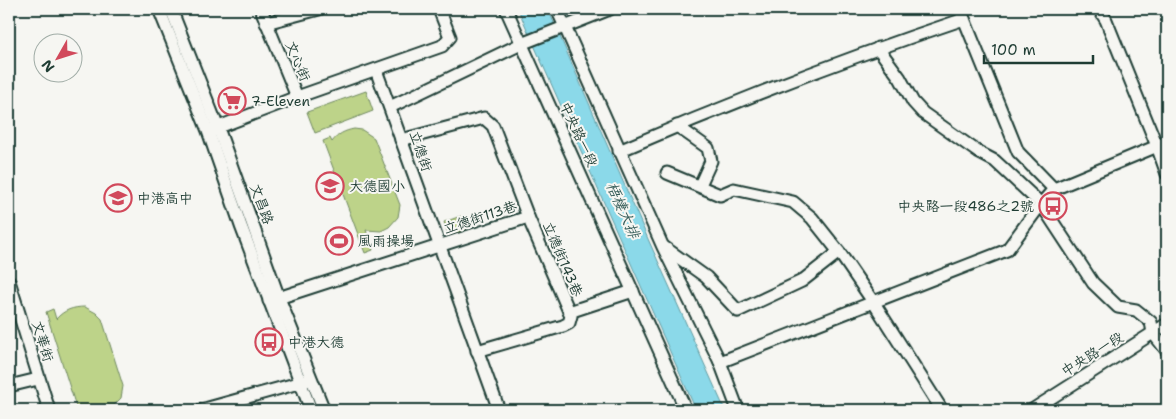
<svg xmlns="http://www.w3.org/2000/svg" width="1176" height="419" viewBox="0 0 1176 419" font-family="'Shantell Sans','LXGW WenKai TC',sans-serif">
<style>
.green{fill:#bdd389;stroke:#6e885e}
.water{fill:#8bd9e9;stroke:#609ba1}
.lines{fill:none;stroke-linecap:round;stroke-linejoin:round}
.minor-casing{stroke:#1f3d34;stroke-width:15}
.minor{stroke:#f6f6f2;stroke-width:11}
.labels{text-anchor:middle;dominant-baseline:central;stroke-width:4;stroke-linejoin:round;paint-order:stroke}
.street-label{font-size:14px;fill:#1f3d34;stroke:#f6f6f2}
.poi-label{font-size:14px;fill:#1f3d34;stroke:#f6f6f2;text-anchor:start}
.water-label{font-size:15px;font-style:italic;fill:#355c58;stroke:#f6f6f2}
</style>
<rect width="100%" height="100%" fill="#f6f6f2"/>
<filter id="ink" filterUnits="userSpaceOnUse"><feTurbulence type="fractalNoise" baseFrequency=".02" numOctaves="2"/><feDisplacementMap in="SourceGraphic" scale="10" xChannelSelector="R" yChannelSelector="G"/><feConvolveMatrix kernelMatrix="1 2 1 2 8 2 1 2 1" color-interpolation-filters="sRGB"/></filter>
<g filter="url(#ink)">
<!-- green -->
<g class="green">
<path d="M366,91L373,111L315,133L307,112Z"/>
<path d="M354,129L362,130L374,138L400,205L398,217L389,227L381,231L366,230L373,250L365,253L323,141L330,138L332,142C338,134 344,131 354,129Z"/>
<path d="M461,216L467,233L450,239L444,222Z"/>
<path d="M85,307L96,313L102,319L123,386L121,398L109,410H77L46,312L53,309L56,319C64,310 73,307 85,307Z"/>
</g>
<!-- water -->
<path class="water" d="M518,9H548L648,239L725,410H696Z"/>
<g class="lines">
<!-- minor casing -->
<g class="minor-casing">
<g id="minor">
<path d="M159,9L208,131L241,226L311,410"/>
<path d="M171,9L218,128L279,298L324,410"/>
<path d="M261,9L297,97"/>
<path d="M506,9L686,410"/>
<path d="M557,9L663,247L720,362L738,410"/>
<path d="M960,9L1018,152L1054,189"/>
<path d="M1099,9L1106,20L1157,146L1167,174"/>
<path d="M266,23L319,9"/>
<path d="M878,48L900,78L913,102L923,113L978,152L995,161L1041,204L1093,283L1118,307L1136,310L1151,322L1153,333L1167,351"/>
<path d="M376,70L499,410"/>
<path d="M390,107L521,44L610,9"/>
<path d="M677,126L708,148L711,161L700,185"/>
<path d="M211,130L297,97L442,46L450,37L439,9"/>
<path d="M619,151C732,102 847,58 964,19"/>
<path d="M667,173L720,195L734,189L793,202L812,218L839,252L874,303L942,410"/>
<path d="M664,247L706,277L738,311L802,281L839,252"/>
<path d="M9,281L49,410"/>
<path d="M269,301L528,217L493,126L484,118L401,140"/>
<path d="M569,312L633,291"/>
<path d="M477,351L563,326L569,323L571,316L528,217"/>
<path d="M720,362L1007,250L1041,204L1054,189L1167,142"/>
<path d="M9,386L38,379"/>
<path d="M201,410L306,381"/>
<path d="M1032,410L1167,324"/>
</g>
</g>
<!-- minor -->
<use href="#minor" class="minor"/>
</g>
</g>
<!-- icons -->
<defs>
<g id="supermarket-ring" transform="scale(1.4375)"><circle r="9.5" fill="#f6f6f2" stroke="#d1495b" stroke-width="1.5"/><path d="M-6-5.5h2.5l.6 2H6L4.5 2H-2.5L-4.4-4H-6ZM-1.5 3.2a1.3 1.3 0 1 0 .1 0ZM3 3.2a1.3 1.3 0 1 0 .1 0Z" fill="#d1495b"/></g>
<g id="school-ring" transform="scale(1.4375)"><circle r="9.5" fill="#f6f6f2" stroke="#d1495b" stroke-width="1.5"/><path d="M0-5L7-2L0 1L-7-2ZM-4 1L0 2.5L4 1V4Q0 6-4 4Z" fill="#d1495b"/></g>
<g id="bus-ring" transform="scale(1.4375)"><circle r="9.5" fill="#f6f6f2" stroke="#d1495b" stroke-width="1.5"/><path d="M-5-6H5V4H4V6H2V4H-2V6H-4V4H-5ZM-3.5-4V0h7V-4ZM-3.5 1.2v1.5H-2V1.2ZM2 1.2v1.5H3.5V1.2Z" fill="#d1495b"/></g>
<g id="stadium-ring" transform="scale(1.4375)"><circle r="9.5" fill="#f6f6f2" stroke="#d1495b" stroke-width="1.5"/><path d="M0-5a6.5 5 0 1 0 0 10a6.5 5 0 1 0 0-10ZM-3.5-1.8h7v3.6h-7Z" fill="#d1495b"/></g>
</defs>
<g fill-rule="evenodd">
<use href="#supermarket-ring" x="232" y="101"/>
<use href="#school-ring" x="330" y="186"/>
<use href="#school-ring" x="118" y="198"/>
<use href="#bus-ring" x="1053" y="206"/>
<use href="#stadium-ring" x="339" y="241"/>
<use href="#bus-ring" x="269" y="342"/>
</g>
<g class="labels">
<!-- street labels -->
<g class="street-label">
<text transform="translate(298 61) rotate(67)">文心街</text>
<text transform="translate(579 134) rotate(65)">中央路一段</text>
<text transform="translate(421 151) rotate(71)">立德街</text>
<text transform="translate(262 204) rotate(70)">文昌路</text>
<text transform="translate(480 217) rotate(-18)">立德街113巷</text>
<text transform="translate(563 259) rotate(67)">立德街143巷</text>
<text transform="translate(43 341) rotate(73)">文華街</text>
<text transform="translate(1092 354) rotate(-32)">中央路一段</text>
</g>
<!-- poi labels -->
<g class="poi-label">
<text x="251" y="101">7-Eleven</text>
<text x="349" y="186">大德國小</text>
<text x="137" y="198">中港高中</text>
<text x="1034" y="206" text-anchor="end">中央路一段486之2號</text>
<text x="358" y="241">風雨操場</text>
<text x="288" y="342">中港大德</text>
</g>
<!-- water labels -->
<g class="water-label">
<text transform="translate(623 210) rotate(66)">梧棲大排</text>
</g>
</g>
<!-- margin -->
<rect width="1176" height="419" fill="none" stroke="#f6f6f2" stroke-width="30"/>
<rect x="15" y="15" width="1146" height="389" fill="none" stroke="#1f3d34" stroke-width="2" filter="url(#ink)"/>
<!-- north arrow -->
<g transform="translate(58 58) rotate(231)"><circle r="24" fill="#f6f6f2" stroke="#a0aca6"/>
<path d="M0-4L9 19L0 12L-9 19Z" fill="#d1495b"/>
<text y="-8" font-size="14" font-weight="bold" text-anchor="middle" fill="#1f3d34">N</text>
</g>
<!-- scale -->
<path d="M984 55v8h109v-8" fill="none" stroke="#1f3d34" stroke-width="2.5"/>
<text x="991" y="55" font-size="15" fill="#1f3d34" stroke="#f6f6f2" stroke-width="4" paint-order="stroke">100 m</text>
</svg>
